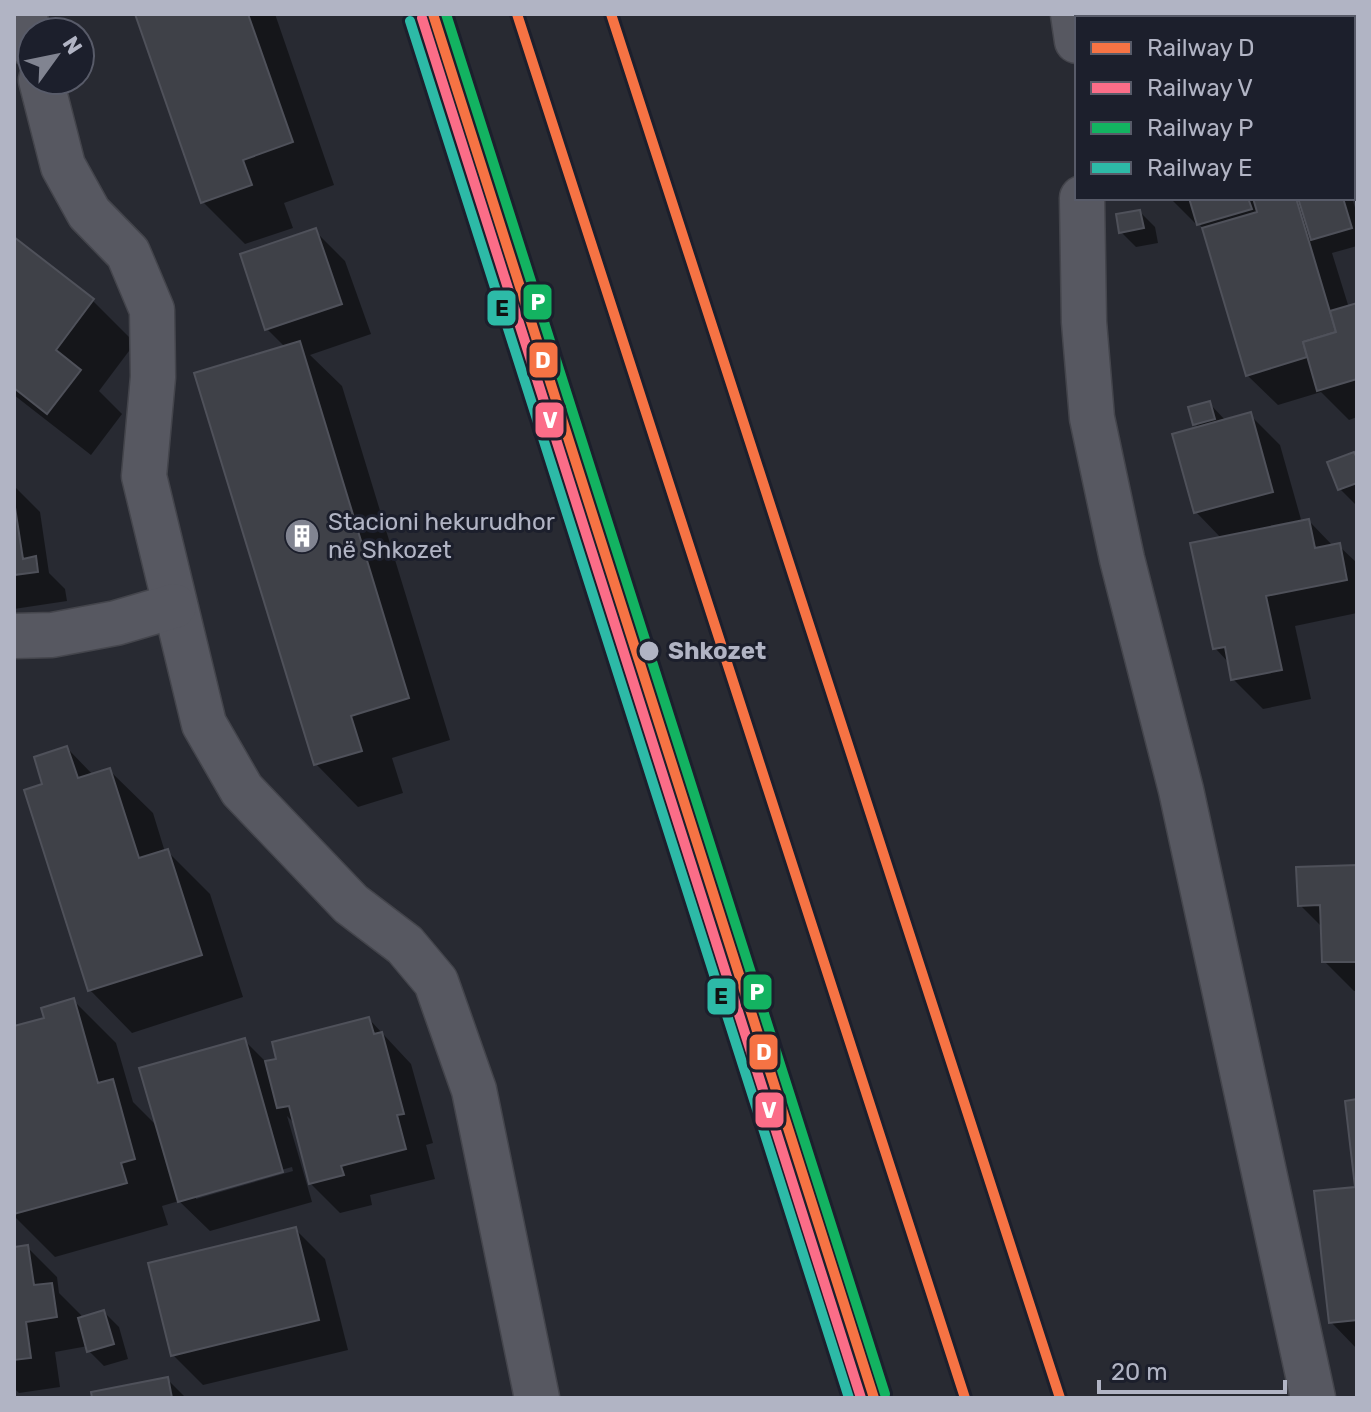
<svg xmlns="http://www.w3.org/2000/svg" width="1371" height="1412" viewBox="0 0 1371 1412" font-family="Rubik,sans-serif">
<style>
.shadow{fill:#0007;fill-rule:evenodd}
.building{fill:#3f4148;stroke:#4f515a;stroke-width:2}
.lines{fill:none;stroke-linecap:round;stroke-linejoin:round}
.minor-casing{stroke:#44454c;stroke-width:47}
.minor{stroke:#575861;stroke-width:44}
.rail-1-casing{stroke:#1c1f2c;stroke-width:16}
.rail-2-casing{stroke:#1c1f2c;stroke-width:16}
.rail-3-casing{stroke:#1c1f2c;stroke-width:16}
.rail-4-casing{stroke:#1c1f2c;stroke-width:16}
.rail-1{stroke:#f67344;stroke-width:10}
.rail-2{stroke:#fb6d88;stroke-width:10}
.rail-3{stroke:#13b361;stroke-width:10}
.rail-4{stroke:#2dbaa7;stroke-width:10}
.stop-dot{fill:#b1b4c4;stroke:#1c1f2c;stroke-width:3}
.labels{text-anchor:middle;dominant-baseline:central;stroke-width:6;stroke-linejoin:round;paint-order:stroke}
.poi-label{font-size:24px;fill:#b1b4c4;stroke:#1c1f2c;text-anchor:start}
.stop-label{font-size:24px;font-weight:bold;fill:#b1b4c4;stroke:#1c1f2c;text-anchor:start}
.line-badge{stroke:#1c1f2c;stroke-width:3}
.badge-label{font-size:22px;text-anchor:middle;font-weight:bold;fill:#fff}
.pale-badge-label{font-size:22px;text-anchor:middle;font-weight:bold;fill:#111}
</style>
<rect width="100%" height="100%" fill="#282a32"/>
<!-- shadow -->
<g class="shadow">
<path d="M137,14H275L334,185L284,203L293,228L245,244L203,202Z"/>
<path d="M1170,198H1352L1357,214V246L1332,253L1349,308L1357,305V417L1349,420L1321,392L1278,405L1247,375L1204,229L1198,223L1196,224Z"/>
<path d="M1140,212L1155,227L1158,243L1136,247L1121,232Z"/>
<path d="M315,231L345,261L371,334L310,355L342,386L450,740L392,758L403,793L358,807L316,764L286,348L267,329Z"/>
<path d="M14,240L93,301L135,343L99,391L122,414L91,455L14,395Z"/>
<path d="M1210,404L1226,421L1250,415L1280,445L1302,523L1309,521L1334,547L1339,546L1357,563V613L1295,626L1311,699L1263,709L1233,679L1230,664L1215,648L1222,539L1196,512L1200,428L1195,424Z"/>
<path d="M1354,454L1357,457V503L1355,504L1340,489Z"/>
<path d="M14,486L40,512L49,573L65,589L67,601L14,609Z"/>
<path d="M67,748L94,776L110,771L153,813L165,852L167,851L210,894L243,997L132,1033L90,990L44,786Z"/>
<path d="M1357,867V991H1354L1324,961L1323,928L1300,905Z"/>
<path d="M74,1001L116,1043L133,1102L158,1127L244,1040L267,1063L278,1060L369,1019L411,1064L433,1143L426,1145L435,1179L370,1195L372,1205L340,1213L308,1181L310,1180L295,1124L287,1116L312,1202L210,1231L179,1201L162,1206L168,1225L55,1257L14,1216V1028L46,1020ZM292,1167L293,1171L196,1199V1194Z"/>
<path d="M1357,1188V1349L1331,1322Z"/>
<path d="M295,1229L325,1259L348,1350L203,1385L173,1355Z"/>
<path d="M27,1247L57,1277L59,1293L81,1315L82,1319L104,1312L119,1327L128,1359L104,1366L89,1351L88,1346L55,1352L60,1387L19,1393L14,1388V1249Z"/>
<path d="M167,1379L186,1398H94Z"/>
</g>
<!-- building -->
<g class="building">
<path d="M135,14H248L293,142L243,160L252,185L201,203Z"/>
<path d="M1189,198H1248L1252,209L1197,225Z"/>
<path d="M1253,198H1296L1336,332L1303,342L1307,357L1246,376L1202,228L1257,212Z"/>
<path d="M1298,198H1343L1352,228L1311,240Z"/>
<path d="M1140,210L1144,228L1119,233L1116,214Z"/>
<path d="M316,228L342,304L265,330L240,254Z"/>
<path d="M14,237L94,299L56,350L81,370L47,414L14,388Z"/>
<path d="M1357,303V379L1317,391L1303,342L1336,332L1330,311Z"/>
<path d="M300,341L409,698L351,716L362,751L314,765L194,373Z"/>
<path d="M1210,401L1215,419L1193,425L1188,407Z"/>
<path d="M1251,412L1273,492L1194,513L1172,434Z"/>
<path d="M1354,452L1357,458V483L1338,490L1327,462Z"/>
<path d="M14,501L23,559L36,556L38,572L14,575Z"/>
<path d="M1309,519L1315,548L1340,543L1347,580L1266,596L1282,670L1231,680L1225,647L1213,649L1190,543Z"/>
<path d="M67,746L78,778L110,768L139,858L168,849L202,955L88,991L24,790L42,784L34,757Z"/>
<path d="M1357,865V962H1322L1320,905L1298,906L1296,867Z"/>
<path d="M74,998L98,1083L113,1079L135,1159L121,1163L127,1183L14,1214V1026L44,1018L41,1008Z"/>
<path d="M369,1017L374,1034L382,1032L404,1114L397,1115L406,1149L341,1166L344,1175L309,1184L289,1106L277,1108L265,1061L276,1059L272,1042Z"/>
<path d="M245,1038L283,1172L178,1202L139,1068Z"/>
<path d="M1357,1099V1320L1329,1323L1314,1191L1355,1187L1345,1101Z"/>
<path d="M296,1227L319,1320L171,1356L148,1263Z"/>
<path d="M28,1245L34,1285L52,1283L57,1317L26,1322L31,1358L14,1360V1247Z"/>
<path d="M104,1310L114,1344L87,1352L78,1318Z"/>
<path d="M168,1377L172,1398H92L91,1392Z"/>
</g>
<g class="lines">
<!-- minor casing -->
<g class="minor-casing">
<g id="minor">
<path d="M24,14L32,46"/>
<path d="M1073,14L1077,41"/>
<path d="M41,80L63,166L89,213L128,253L152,310L153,377L144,476L204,724L242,790L351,904L405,945L436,982L474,1090L537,1398"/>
<path d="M1082,198L1084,322L1092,418L1122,559L1181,790L1313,1398"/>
<path d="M14,636L52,635L116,623L174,606"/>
</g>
</g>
<!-- minor -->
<use href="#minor" class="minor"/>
<!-- rail-1 casing -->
<g class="rail-1-casing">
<g id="rail-1">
<path d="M433,14L874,1398"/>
<path d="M517,14L965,1398"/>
<path d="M611,14L1060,1398"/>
</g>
</g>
<!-- rail-2 casing -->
<g class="rail-2-casing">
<path id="rail-2" d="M422,18L861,1398"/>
</g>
<!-- rail-3 casing -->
<g class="rail-3-casing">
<path id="rail-3" d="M446,14L885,1394"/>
</g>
<!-- rail-4 casing -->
<g class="rail-4-casing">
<path id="rail-4" d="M410,21L849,1398"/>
</g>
<!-- rail-1 -->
<use href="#rail-1" class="rail-1"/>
<!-- rail-2 -->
<use href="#rail-2" class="rail-2"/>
<!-- rail-3 -->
<use href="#rail-3" class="rail-3"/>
<!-- rail-4 -->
<use href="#rail-4" class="rail-4"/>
</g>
<!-- icons -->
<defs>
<g id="building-disc" transform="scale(1.8)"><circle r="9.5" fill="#818491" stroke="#1c1f2c"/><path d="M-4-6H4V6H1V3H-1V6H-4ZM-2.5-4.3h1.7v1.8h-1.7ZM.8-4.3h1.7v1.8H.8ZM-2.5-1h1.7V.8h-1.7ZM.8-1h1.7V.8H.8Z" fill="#fff"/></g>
</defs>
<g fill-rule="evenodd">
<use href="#building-disc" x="302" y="536"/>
</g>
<!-- markers -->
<circle class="stop-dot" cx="649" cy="651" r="11"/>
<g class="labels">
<!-- poi labels -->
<g class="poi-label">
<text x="328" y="522">Stacioni hekurudhor<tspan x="328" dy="28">në Shkozet</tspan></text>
</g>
<!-- stop labels -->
<g class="stop-label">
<text x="668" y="651">Shkozet</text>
</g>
</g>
<g class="line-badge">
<rect x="522" y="283" width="31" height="38" rx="8" fill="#13b361"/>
<rect x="486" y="289" width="31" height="38" rx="8" fill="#2dbaa7"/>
<rect x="528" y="341" width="31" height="38" rx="8" fill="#f67344"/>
<rect x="534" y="401" width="31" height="38" rx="8" fill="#fb6d88"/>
<rect x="742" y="973" width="31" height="38" rx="8" fill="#13b361"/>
<rect x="706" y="977" width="31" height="39" rx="8" fill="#2dbaa7"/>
<rect x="748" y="1033" width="31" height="38" rx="8" fill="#f67344"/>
<rect x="754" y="1091" width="31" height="38" rx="8" fill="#fb6d88"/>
</g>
<g class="badge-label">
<text x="538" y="310">P</text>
<text x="543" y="368">D</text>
<text x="550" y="428">V</text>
<text x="757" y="1000">P</text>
<text x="764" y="1060">D</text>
<text x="769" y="1118">V</text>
</g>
<g class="pale-badge-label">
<text x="502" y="316">E</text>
<text x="721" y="1004">E</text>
</g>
<!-- border -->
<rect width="1371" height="1412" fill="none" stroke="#b1b4c4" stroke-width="32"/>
<!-- legend -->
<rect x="1075" y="16" width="280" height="184" fill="#1c1f2c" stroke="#585b69" stroke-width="2"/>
<rect x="1091" y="42" width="40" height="12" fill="#f67344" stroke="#585b69" stroke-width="2"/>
<text x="1147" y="56" font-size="24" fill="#b1b4c4">Railway D</text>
<rect x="1091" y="82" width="40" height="12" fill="#fb6d88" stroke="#585b69" stroke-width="2"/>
<text x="1147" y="96" font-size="24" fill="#b1b4c4">Railway V</text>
<rect x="1091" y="122" width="40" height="12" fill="#13b361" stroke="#585b69" stroke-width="2"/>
<text x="1147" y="136" font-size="24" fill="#b1b4c4">Railway P</text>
<rect x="1091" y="162" width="40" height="12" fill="#2dbaa7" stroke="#585b69" stroke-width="2"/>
<text x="1147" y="176" font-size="24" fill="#b1b4c4">Railway E</text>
<!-- north arrow -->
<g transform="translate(56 56) rotate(57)"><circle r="38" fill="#1c1f2c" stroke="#585b69" stroke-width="2"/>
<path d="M0-6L14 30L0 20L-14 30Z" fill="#818491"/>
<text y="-12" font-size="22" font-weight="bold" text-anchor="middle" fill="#b1b4c4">N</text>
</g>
<!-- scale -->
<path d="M1099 1380v12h186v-12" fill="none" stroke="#b1b4c4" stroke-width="4"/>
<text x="1111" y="1380" font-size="24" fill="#b1b4c4" stroke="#1c1f2c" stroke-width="6" paint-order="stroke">20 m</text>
</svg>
